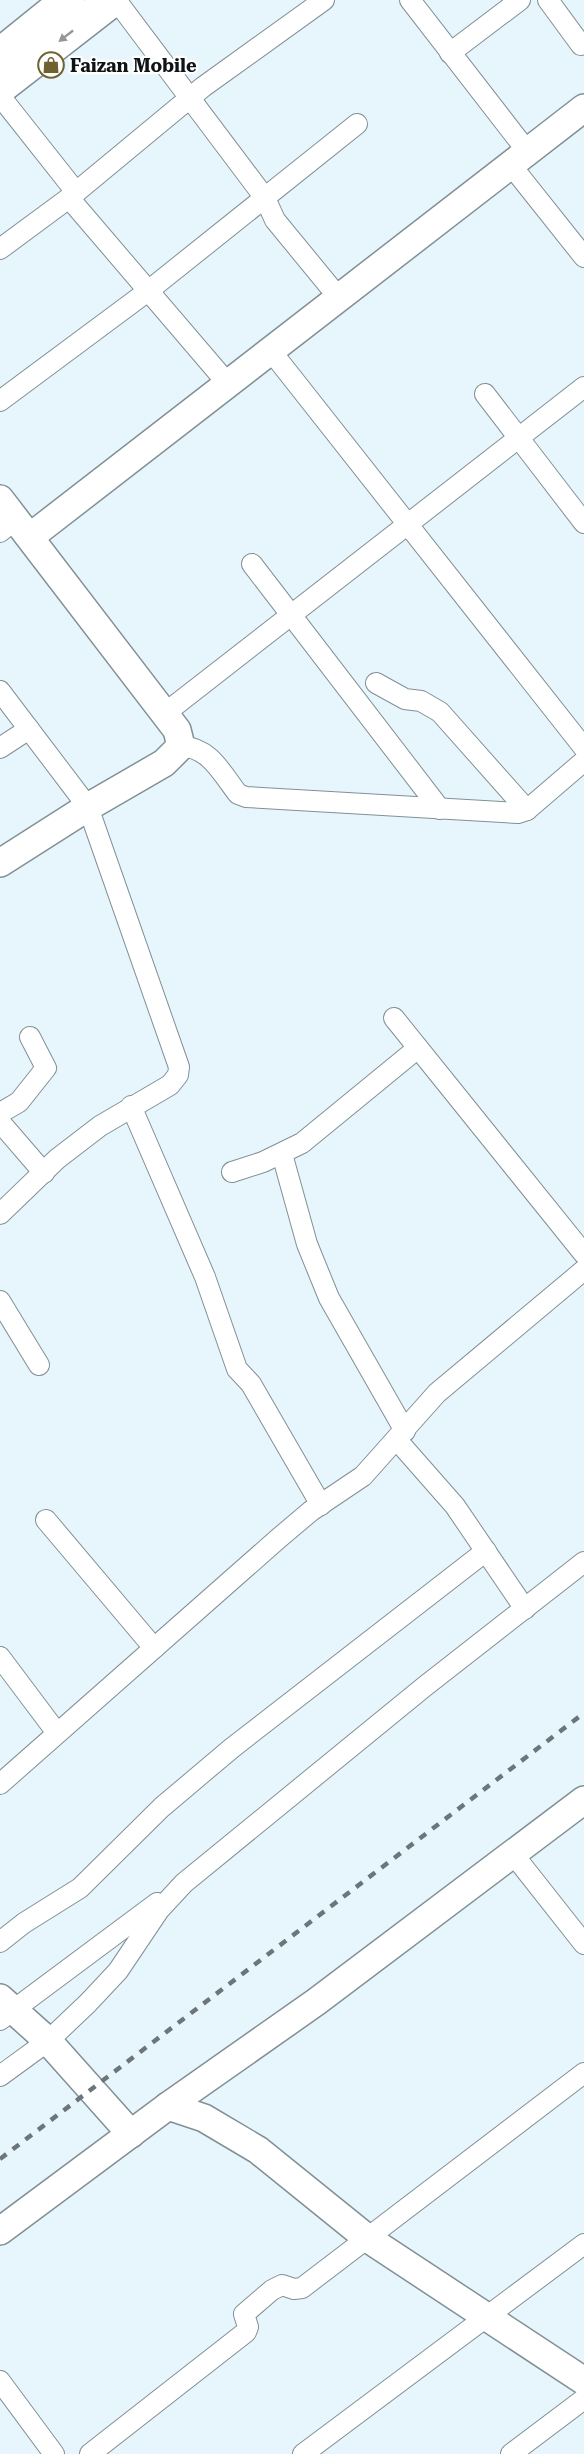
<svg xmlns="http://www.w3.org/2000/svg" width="584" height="2454" viewBox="0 0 584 2454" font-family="'Roboto Serif',serif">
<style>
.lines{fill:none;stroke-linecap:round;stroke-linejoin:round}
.street-casing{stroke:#829095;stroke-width:22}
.secondary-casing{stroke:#829095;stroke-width:30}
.highway-casing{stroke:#829095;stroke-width:36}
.street{stroke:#fff;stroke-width:20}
.secondary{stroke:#fff;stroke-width:27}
.highway{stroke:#fff;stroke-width:33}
.rail{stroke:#6c7579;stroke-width:4.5;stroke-dasharray:8 8;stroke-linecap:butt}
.oneway{fill:#939596}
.labels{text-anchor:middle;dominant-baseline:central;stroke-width:4.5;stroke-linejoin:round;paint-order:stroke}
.poi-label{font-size:18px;font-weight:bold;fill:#0e1315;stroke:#fff;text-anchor:start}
</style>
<rect width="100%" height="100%" fill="#e7f6fd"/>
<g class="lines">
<!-- street casing -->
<g class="street-casing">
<g id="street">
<path d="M116,0L265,198L275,220L339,298"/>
<path d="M410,0L527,151"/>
<path d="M548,0L581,45"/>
<path d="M450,53L520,0"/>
<path d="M0,96L76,192"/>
<path d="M510,164L584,257"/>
<path d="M69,198L228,384"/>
<path d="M0,249L69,198L203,87L324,0"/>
<path d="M271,351L584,748"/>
<path d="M485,394L584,523"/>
<path d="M0,401L148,291L357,124"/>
<path d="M0,532L15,520"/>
<path d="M252,564L440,809"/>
<path d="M376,683L405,699L421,701L440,712L527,810"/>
<path d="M0,691L88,807L179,1067L178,1075L170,1085L100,1126L57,1159L0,1214"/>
<path d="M164,714L584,387"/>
<path d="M181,746C210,748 221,772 238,794L246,797L518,813L527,810L584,761"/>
<path d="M0,748L29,729"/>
<path d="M394,1018L584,1254"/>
<path d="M131,1106L205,1277L237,1369L251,1384L321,1505"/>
<path d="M0,1113L19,1102L46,1068L30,1037"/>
<path d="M0,1122L44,1173"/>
<path d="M282,1154L307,1244L329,1298L405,1431"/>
<path d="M232,1172L263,1162L302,1143L418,1048"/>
<path d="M0,1301L39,1365"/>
<path d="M397,1440L455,1506L525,1609"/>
<path d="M46,1520L154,1648"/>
<path d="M0,1657L57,1733"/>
<path d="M0,1784L279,1538L311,1511L363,1476L437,1393L584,1270"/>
<path d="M513,1854L584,1944"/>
<path d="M0,1942L24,1923L80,1888L162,1807L232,1748L486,1551"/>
<path d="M0,2020L157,1903"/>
<path d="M0,2076L48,2041L88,2003L118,1971L159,1910L184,1883L424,1687L584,1562"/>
<path d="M0,2381L54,2454"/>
<path d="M90,2454L246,2332L248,2327L244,2314L272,2290L282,2285L294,2289L302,2288L584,2073"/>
<path d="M303,2454L584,2244"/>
<path d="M511,2454L584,2399"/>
</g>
</g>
<!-- secondary casing -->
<g class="secondary-casing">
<g id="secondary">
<path d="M0,499L177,730L181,746L164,763L88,807L0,863"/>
<path d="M30,537L584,108"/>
<path d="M0,1998L48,2041L131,2134"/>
<path d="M168,2106L204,2118L258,2150L367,2238L584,2381"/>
<path d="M0,2231L168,2106L316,2002L584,1800"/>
</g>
</g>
<!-- highway casing -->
<g class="highway-casing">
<g id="highway">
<path d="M0,55L68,0"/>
<path d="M0,87L112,0"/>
</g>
</g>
<!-- street -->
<use href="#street" class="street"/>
<!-- secondary -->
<use href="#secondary" class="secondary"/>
<!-- highway -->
<use href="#highway" class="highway"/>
<!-- rail -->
<path class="rail" d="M0,2159L584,1713"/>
</g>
<!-- one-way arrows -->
<defs><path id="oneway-solid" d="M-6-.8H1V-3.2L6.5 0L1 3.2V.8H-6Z" transform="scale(1.5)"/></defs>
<use class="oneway" href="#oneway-solid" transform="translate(66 36) rotate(142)"/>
<!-- icons -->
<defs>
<g id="shop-ring" transform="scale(1.35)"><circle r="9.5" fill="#fff" stroke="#6f622f" stroke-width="1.5"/><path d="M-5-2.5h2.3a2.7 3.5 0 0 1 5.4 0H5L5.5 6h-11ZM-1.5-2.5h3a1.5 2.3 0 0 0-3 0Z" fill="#6f622f"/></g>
</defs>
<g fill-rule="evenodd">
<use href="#shop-ring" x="51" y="65"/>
</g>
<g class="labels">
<!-- poi labels -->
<g class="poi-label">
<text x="70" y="65">Faizan Mobile</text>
</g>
</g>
</svg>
